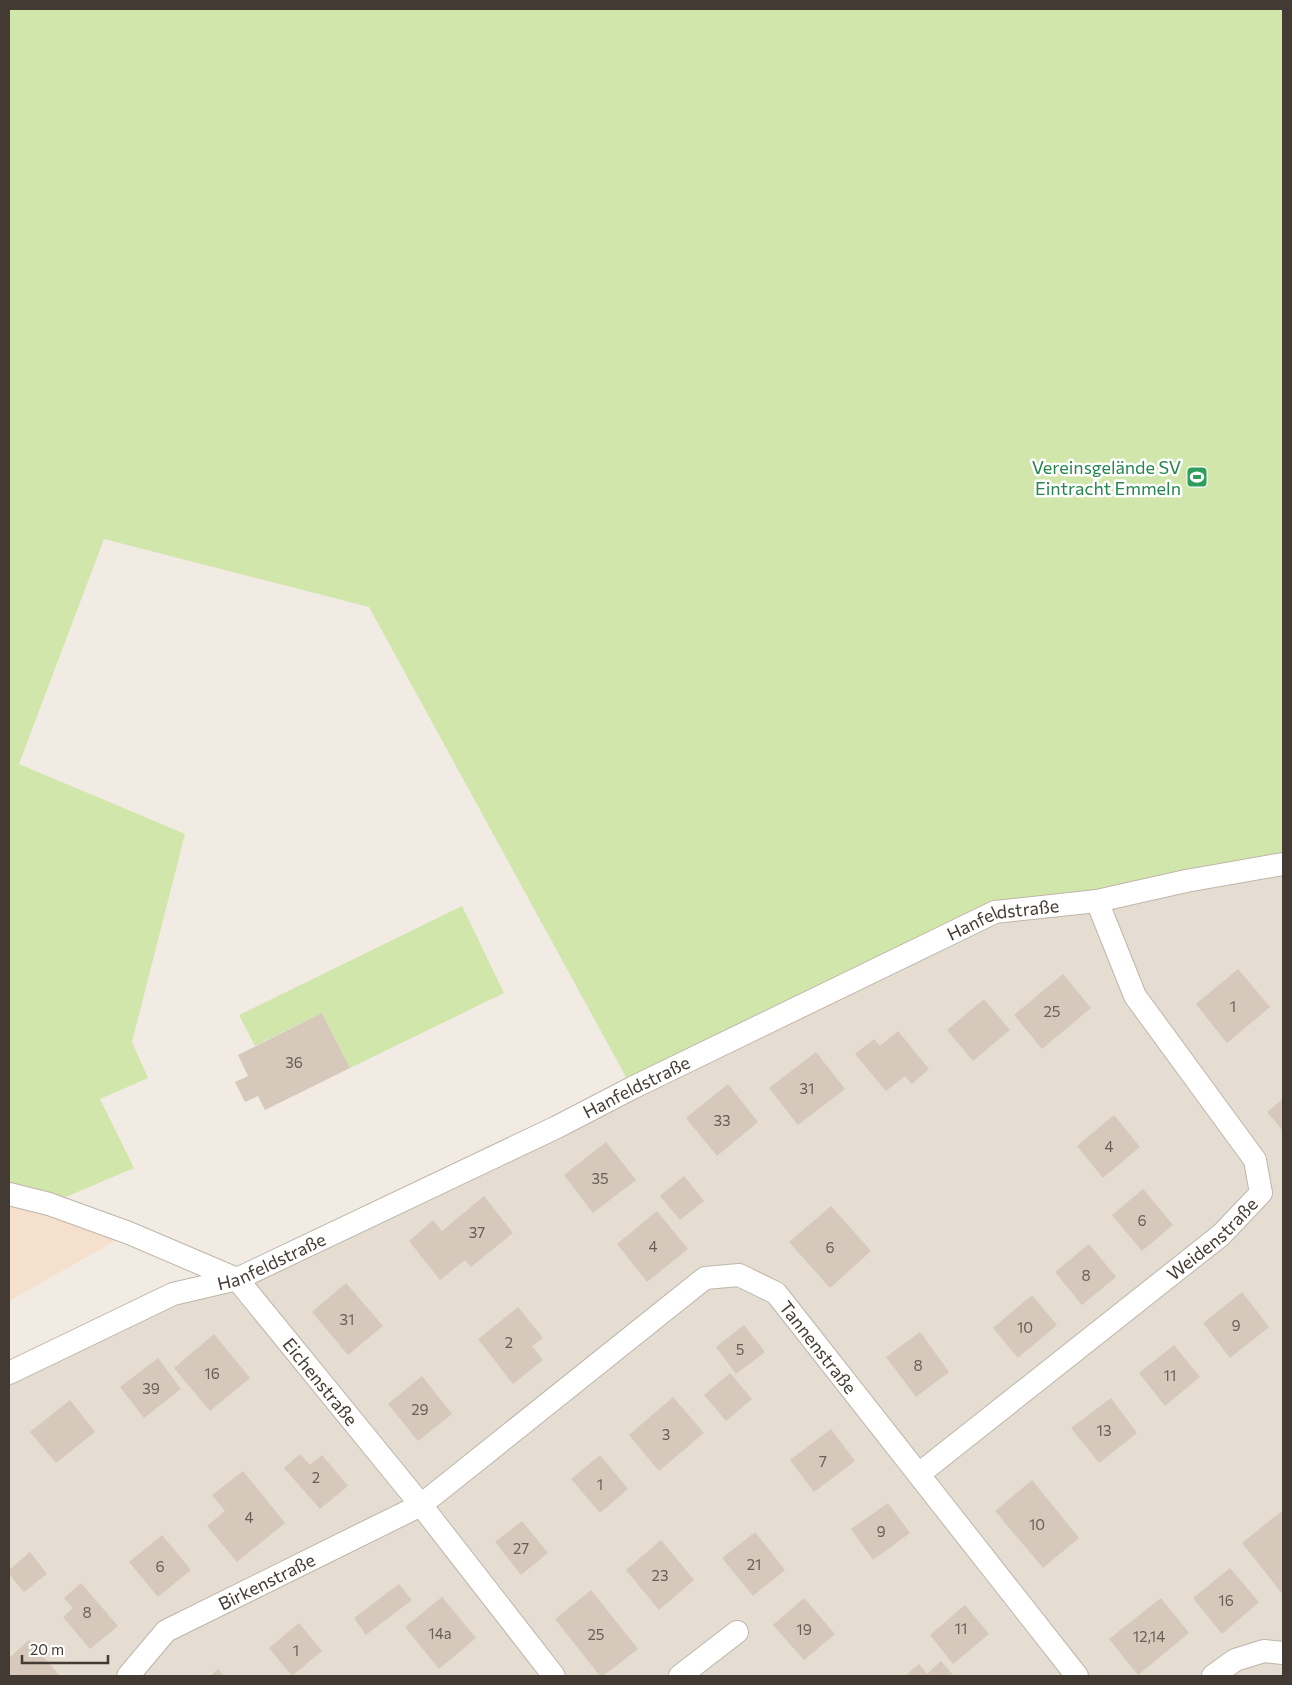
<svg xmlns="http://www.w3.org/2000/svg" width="1292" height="1685" viewBox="0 0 1292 1685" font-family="Commissioner,sans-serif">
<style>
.residential{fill:#e5ddd1}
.commercial{fill:#f4e0cd}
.green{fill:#d1e6ab}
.building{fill:#d6c9bb}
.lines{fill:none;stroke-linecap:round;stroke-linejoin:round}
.street-casing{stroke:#bfb5a9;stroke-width:24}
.street{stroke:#fff;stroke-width:22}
.labels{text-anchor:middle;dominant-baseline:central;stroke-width:5;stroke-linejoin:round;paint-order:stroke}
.number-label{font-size:15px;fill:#685e55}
.leisure-label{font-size:18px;fill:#27864d;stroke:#fff;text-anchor:end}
.street-label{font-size:18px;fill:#433b33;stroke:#fff}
</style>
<rect width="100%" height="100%" fill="#f1ebe3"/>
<!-- residential -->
<path class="residential" d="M1283,864V1676H9V1373L237,1279L995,912Z"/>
<!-- commercial -->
<path class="commercial" d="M9,1194L129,1233L9,1301Z"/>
<!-- green -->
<g class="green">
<path d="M9,9H1283V864L995,912L632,1088L369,607L104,539L19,764L185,834L132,1042L148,1078L100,1099L134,1168L49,1204L9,1194Z"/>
<path d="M462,906L504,993L350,1068L322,1013L255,1046L239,1015Z"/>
</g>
<!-- building -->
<g class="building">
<path d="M1238,969L1270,1007L1227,1043L1196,1004Z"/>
<path d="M1063,974L1091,1008L1042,1049L1014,1015Z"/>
<path d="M984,999L1010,1030L973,1061L947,1030Z"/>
<path d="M322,1013L350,1068L265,1110L258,1096L245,1102L235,1082L248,1076L238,1055Z"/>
<path d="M898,1031L929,1069L912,1084L905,1076L886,1091L855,1054L874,1039L880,1046Z"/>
<path d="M816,1052L845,1089L798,1125L769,1088Z"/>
<path d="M728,1084L758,1122L717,1156L686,1118Z"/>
<path d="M1283,1099V1131L1267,1112Z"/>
<path d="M1114,1115L1140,1147L1103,1178L1077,1146Z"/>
<path d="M606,1142L636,1180L593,1213L564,1175Z"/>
<path d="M684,1176L704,1201L680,1220L660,1196Z"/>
<path d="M1143,1189L1173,1225L1142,1251L1112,1215Z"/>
<path d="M484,1196L513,1233L471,1267L465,1260L440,1280L409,1241L433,1220L442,1231Z"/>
<path d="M831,1206L871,1251L830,1288L789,1242Z"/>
<path d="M657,1211L688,1249L647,1282L617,1244Z"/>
<path d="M1089,1244L1116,1277L1082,1305L1055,1272Z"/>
<path d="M346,1283L383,1326L348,1355L312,1312Z"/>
<path d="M1242,1292L1269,1327L1230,1358L1203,1323Z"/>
<path d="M1032,1295L1057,1325L1018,1358L993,1328Z"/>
<path d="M518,1307L543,1338L532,1346L543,1360L513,1384L478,1339Z"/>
<path d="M744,1325L765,1352L736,1374L716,1347Z"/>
<path d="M920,1332L949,1372L916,1397L886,1357Z"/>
<path d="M214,1334L250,1378L210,1411L174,1368Z"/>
<path d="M1174,1345L1200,1377L1165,1406L1139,1373Z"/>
<path d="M158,1358L181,1389L144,1418L120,1387Z"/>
<path d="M730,1373L752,1399L726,1421L704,1395Z"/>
<path d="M422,1376L452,1414L418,1441L388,1404Z"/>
<path d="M673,1397L704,1433L659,1471L629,1435Z"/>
<path d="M1111,1398L1137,1433L1099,1463L1071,1428Z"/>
<path d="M70,1400L95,1432L56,1463L30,1432Z"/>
<path d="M831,1429L855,1461L814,1492L790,1460Z"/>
<path d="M300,1454L310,1465L322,1455L348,1486L320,1509L284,1468Z"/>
<path d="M600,1455L628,1489L600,1513L571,1479Z"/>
<path d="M243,1471L285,1523L237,1562L207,1526L225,1511L212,1495Z"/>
<path d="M1032,1480L1079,1538L1043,1568L995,1511Z"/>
<path d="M888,1503L910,1533L873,1560L851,1529Z"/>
<path d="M1283,1510V1595L1242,1543Z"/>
<path d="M522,1521L548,1553L521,1575L495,1542Z"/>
<path d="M755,1532L785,1570L753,1596L722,1558Z"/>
<path d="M162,1535L191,1570L158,1597L129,1562Z"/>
<path d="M661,1540L694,1580L659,1610L626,1570Z"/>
<path d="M30,1552L47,1574L24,1592L9,1574V1570Z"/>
<path d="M1230,1568L1259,1602L1222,1634L1193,1598Z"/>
<path d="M81,1583L118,1626L90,1649L63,1617L73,1608L64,1598Z"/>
<path d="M399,1584L412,1600L366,1635L354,1618Z"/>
<path d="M591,1590L638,1649L603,1676H600L555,1619Z"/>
<path d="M442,1597L476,1638L439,1669L405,1627Z"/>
<path d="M804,1598L835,1634L804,1660L773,1625Z"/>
<path d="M1161,1598L1189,1633L1138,1675L1109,1639Z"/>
<path d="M965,1605L989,1634L953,1664L930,1635Z"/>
<path d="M299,1623L322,1651L292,1676L269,1648Z"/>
<path d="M29,1640L60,1676H9V1658Z"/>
<path d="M941,1661L954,1676H905L919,1664L927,1674Z"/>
<path d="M218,1669L224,1676H210Z"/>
</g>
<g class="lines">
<!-- street casing -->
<g class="street-casing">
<g id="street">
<path id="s1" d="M9,1194L49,1204L129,1233L237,1279L421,1505L554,1676"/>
<path id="s2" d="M9,1373L173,1294L237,1279L557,1127L632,1088L995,912L1097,901L1186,881L1283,864"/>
<path id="s3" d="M919,1474L1221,1235L1261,1193L1255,1160L1135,996L1097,901"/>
<path id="s4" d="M128,1676L166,1631L421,1505L705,1278L739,1275L776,1293L1077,1676"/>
<path d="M680,1676L737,1632"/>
<path d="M1213,1676L1235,1660L1264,1651L1283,1653"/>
</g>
</g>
<!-- street -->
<use href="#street" class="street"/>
</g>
<!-- icons -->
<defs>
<g id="stadium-square" transform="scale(1.125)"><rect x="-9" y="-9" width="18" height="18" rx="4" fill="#2e9e5b" stroke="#fff"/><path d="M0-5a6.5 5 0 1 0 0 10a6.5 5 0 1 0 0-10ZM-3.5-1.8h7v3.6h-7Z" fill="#fff"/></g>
</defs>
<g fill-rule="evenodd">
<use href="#stadium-square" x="1197" y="477"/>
</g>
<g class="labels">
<!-- number labels -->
<g class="number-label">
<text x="1233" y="1006">1</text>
<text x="1052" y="1011">25</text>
<text x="294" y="1062">36</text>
<text x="807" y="1088">31</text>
<text x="722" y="1120">33</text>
<text x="1109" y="1146">4</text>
<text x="600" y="1178">35</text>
<text x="1142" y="1220">6</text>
<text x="477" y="1232">37</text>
<text x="653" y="1246">4</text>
<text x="830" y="1247">6</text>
<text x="1086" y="1275">8</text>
<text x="347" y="1319">31</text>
<text x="1236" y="1325">9</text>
<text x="1025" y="1327">10</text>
<text x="509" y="1342">2</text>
<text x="740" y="1349">5</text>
<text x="918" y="1365">8</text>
<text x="212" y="1373">16</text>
<text x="1170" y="1375">11</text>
<text x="151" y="1388">39</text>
<text x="420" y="1409">29</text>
<text x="1104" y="1430">13</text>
<text x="666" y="1434">3</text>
<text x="823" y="1461">7</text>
<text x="316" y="1477">2</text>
<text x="600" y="1484">1</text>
<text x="249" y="1517">4</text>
<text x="1037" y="1524">10</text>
<text x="881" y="1531">9</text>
<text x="521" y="1548">27</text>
<text x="754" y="1564">21</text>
<text x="160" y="1566">6</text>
<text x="660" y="1575">23</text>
<text x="1226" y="1600">16</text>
<text x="87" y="1612">8</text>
<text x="961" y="1628">11</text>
<text x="804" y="1629">19</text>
<text x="440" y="1633">14a</text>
<text x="596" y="1634">25</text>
<text x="1149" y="1636">12,14</text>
<text x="296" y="1650">1</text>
</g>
<!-- leisure labels -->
<g class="leisure-label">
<text x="1181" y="467">Vereinsgelände SV<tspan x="1181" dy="21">Eintracht Emmeln</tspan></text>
</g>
<!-- street labels -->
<g class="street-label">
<text stroke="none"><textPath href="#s2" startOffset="1096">Hanfeldstraße</textPath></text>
<text stroke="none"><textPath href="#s2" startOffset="691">Hanfeldstraße</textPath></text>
<text stroke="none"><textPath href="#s3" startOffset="376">Weidenstraße</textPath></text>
<text stroke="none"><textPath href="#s2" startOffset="286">Hanfeldstraße</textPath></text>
<text stroke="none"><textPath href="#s4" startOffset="851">Tannenstraße</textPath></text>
<text stroke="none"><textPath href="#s1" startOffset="376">Eichenstraße</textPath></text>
<text stroke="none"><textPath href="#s4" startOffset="171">Birkenstraße</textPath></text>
</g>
</g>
<!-- border -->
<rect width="1292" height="1685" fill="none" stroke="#433b33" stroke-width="20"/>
<!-- scale -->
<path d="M22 1655v8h86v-8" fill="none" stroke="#433b33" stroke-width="2.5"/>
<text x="30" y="1655" font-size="15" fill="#433b33" stroke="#ffffff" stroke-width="4" paint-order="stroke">20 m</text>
</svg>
